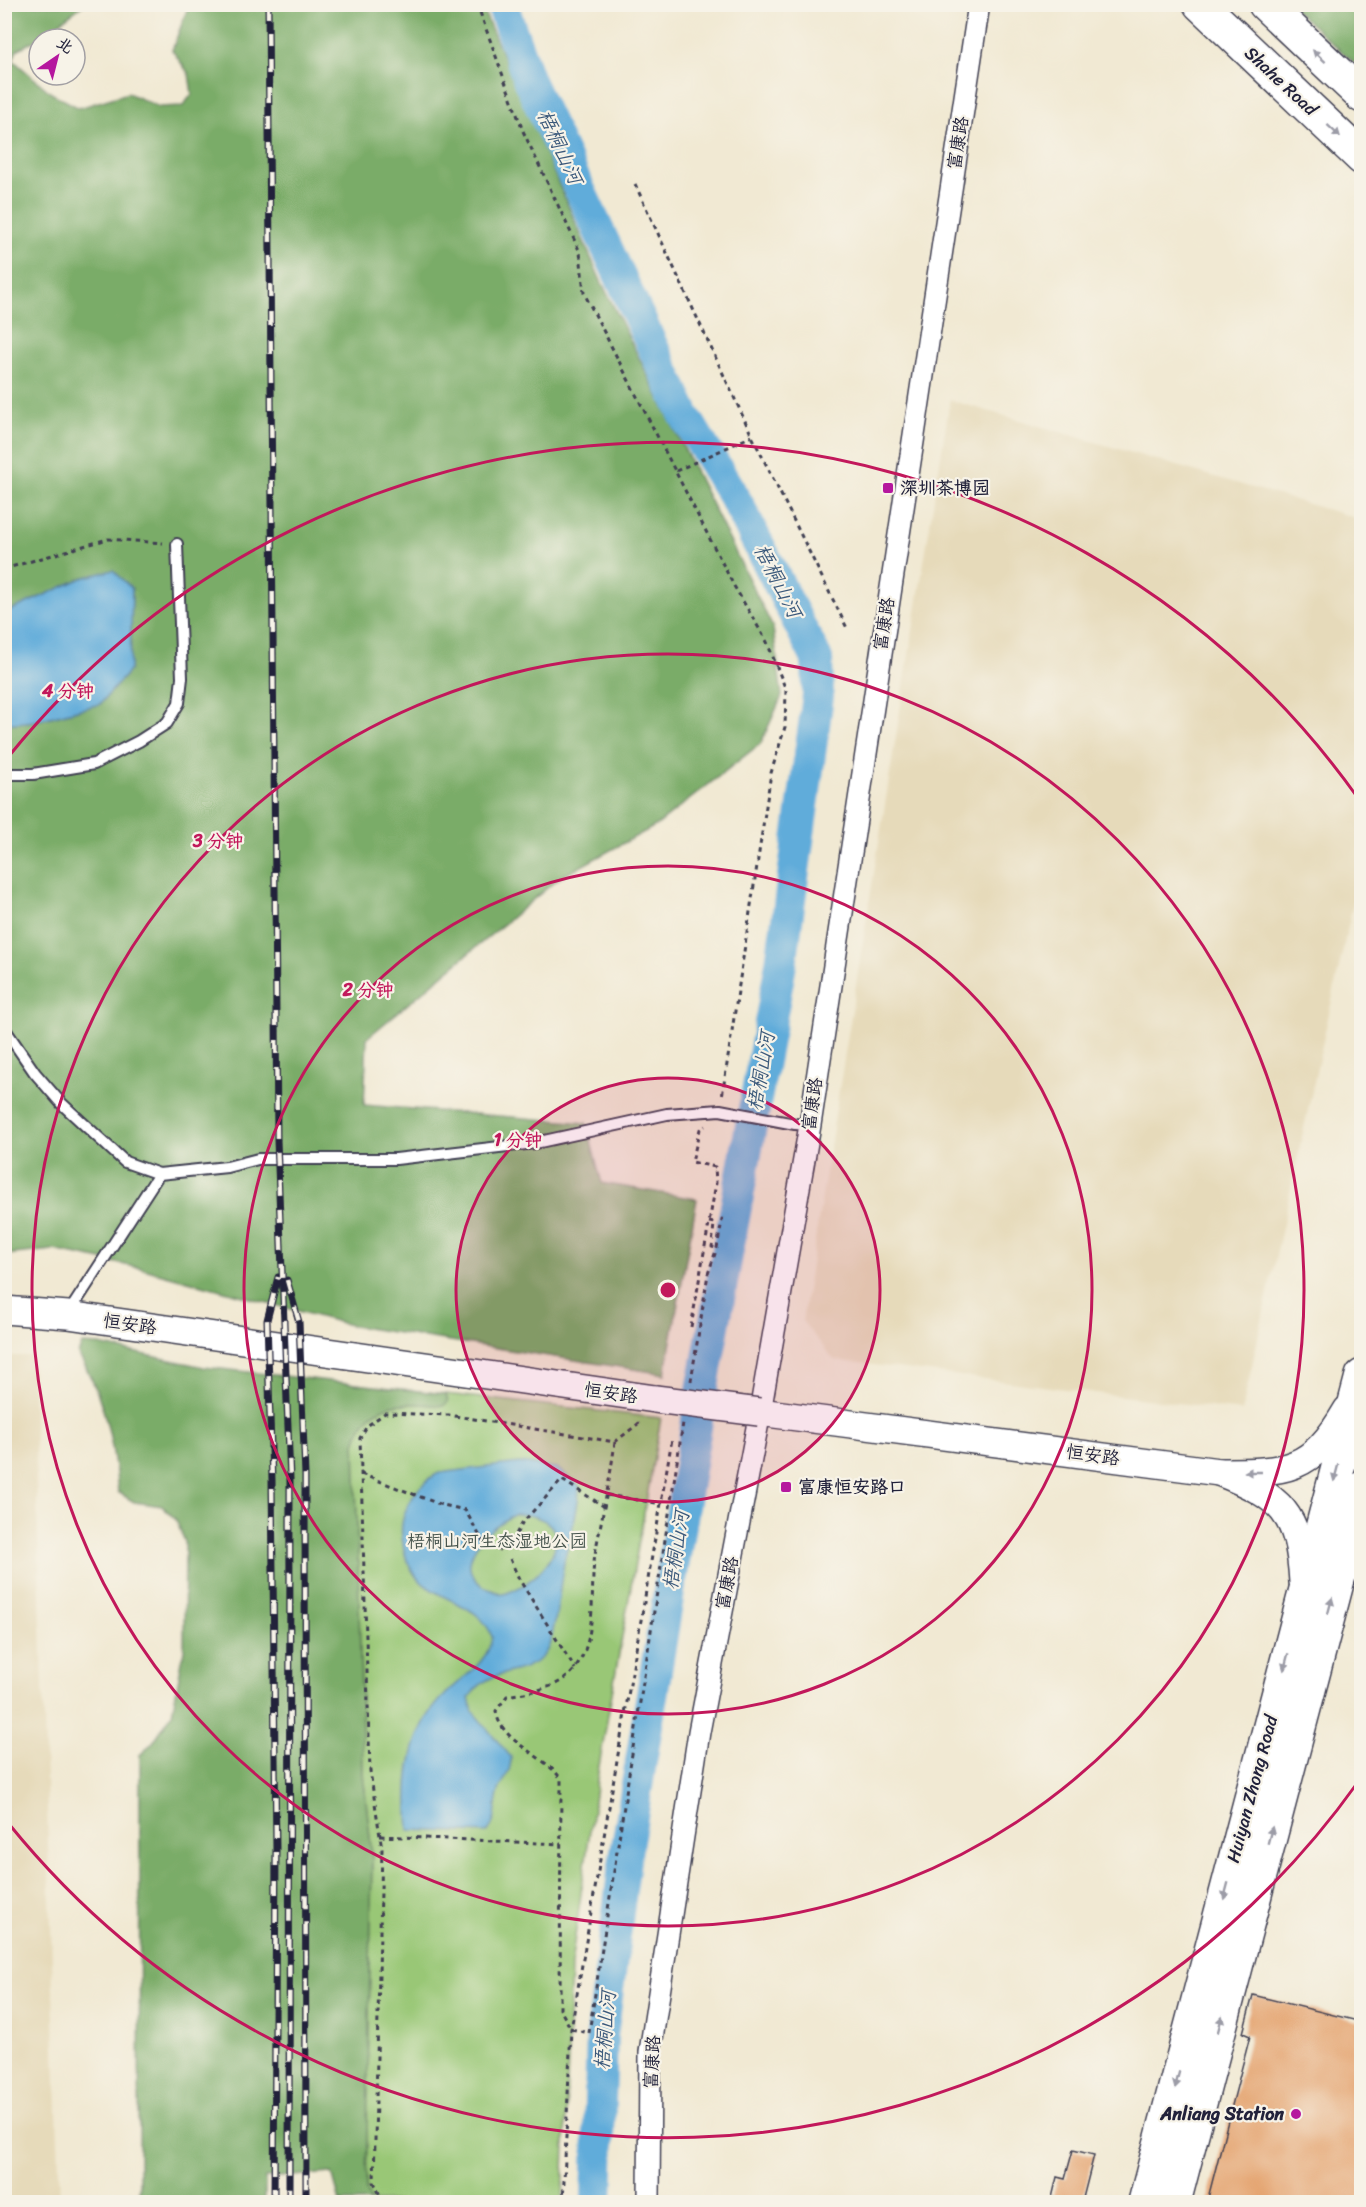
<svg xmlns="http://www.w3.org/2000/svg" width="1366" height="2207" viewBox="0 0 1366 2207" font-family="Sriracha,'LXGW WenKai TC',sans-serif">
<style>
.built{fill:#e6daba}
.green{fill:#99c776;stroke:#5e7458;stroke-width:1.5}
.forest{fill:#7aac67;stroke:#4e6751;stroke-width:1.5}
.water{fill:#61acda;stroke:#42678a;stroke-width:1.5;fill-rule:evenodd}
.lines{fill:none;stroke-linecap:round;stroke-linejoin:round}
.river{stroke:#61acda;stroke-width:32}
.building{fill:#e4a36e}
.service-casing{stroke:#414052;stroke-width:14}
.minor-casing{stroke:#414052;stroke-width:24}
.tertiary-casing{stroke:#414052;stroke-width:30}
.primary-casing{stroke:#414052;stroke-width:36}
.path{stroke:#414052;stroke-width:3;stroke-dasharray:4.5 4.5;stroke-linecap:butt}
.service{stroke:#fff;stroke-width:10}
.minor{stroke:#fff;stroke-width:21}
.tertiary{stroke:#fff;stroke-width:27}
.primary{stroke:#fff;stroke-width:33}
.rail-casing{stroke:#22223b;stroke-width:7}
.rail{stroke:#f7f3e8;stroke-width:4.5;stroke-dasharray:14;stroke-linecap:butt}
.tertiary-bridge-casing{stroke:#414052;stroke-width:30;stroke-linecap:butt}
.tertiary-bridge{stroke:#fff;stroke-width:27}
.oneway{fill:#9c9ca7}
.ring{fill:none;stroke:#c2185b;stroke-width:3}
.poi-dot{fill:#b5179e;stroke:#f7f3e8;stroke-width:2}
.labels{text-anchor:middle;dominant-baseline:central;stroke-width:4.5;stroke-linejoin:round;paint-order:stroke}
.street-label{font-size:18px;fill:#22223b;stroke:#f7f3e8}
.poi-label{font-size:18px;font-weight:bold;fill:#22223b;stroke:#f7f3e8;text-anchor:start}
.park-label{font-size:18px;fill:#46544d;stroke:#f7f3e8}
.water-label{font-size:20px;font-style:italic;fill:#3b597b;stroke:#f7f3e8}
.centre{fill:#c2185b;stroke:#f7f3e8;stroke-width:3}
.ring-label{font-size:18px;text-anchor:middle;font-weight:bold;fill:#c2185b;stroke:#f7f3e8;stroke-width:4.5;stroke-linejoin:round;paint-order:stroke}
</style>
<rect width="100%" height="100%" fill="#f7f3e8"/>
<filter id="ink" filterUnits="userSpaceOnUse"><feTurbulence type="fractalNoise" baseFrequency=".0167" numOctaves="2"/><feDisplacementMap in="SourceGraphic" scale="12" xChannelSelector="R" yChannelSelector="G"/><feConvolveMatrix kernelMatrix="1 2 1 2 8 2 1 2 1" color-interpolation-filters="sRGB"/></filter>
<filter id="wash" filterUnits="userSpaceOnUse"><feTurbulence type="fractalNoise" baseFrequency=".008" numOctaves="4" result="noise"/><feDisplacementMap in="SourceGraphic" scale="24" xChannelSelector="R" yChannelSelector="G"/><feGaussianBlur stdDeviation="1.35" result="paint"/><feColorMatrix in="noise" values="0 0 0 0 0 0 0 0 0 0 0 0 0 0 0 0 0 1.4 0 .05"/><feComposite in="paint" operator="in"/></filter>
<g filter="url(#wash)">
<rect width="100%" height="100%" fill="#f1e9d3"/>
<!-- built -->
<g class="built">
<path d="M950,400L1353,517L1361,529V867L1242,1411L834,1360L802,1321Z"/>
<path d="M5,1356H32L60,2202H5Z"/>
</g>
<!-- green -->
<path class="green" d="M446,1394L661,1418L599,1766L571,1965L563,2202H372L366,2192L372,1857L363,1773L355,1444C367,1398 402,1402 443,1406L447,1402Z"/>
<!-- forest -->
<g class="forest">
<path d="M5,5H83L37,39L17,50L13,60L51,93L79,108L128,93L159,107L183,106L192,94L189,74L172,50L189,5H481L601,281L773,628L782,696L761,743L657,825L559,878L367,1038L364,1105L586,1123L602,1183L697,1199L665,1374L353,1326L140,1268L54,1250L5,1255V724L35,721L100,704L130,670L132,589L113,571L82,578L5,613Z"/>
<path d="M1290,5H1361V69Z"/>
<path d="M82,1344L99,1345L204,1367L446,1394L448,1402L443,1406C402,1402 367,1398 355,1444L363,1773L372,1857L366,2191L372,2202H340L332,2173L265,2178V2202H139L140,1755L153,1742L172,1714L184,1650L185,1542L176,1520L162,1506L134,1502L118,1492C114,1446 104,1394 78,1354Z"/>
</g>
<!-- water -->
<g class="water">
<path d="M113,570L132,589L130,670L100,704L35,721L5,724V613L82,578Z"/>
<path d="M519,1463L557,1468L579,1486C579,1511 570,1533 565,1558C560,1580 559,1605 554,1626C552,1637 549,1652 540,1659C517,1678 488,1667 469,1698L473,1712L511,1757C511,1771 506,1776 500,1788C492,1805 501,1815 487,1833L409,1830C405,1782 408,1732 444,1696C461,1678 489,1663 492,1637C478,1593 416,1607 404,1550C401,1535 400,1524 406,1510C413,1494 424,1480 439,1473ZM516,1514C587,1517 551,1579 504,1594C442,1579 476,1532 516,1514Z"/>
</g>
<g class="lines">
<!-- river -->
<path class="river" d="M502,4L529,81L685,416L738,504L817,659L818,696L781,964L703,1385L625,1859L602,2035L597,2202"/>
</g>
<g id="blocks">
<!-- building -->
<g class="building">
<path d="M1253,1995L1362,2022V2192L1359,2202H1207L1250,2036L1243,2033Z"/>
<path d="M1073,2150L1094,2155L1082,2202H1051L1057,2177L1065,2179Z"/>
</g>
</g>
</g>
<g filter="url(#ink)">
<use href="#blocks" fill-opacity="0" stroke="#414052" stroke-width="1.5"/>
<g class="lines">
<!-- service casing -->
<g class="service-casing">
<g id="service">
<path d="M4,774H33L94,764L139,741L167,723L179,703L182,678L177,544"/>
<path d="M4,1028L35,1073L61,1103L125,1162L159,1174L227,1167L258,1159H396L535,1143L667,1114L720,1110L795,1124L810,1125"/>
<path d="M68,1314L159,1174"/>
</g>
</g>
<!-- minor casing -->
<g class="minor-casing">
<path id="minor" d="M649,2202L650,2052L699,1732L760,1412L810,1125L979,4"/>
</g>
<!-- tertiary casing -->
<g class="tertiary-casing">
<g id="tertiary">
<path d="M4,1310L68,1315L655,1399"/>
<path d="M759,1412L1219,1472"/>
<path d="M1303,1582C1299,1513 1282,1497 1219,1472C1287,1472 1311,1472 1347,1410"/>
</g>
</g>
<!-- primary casing -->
<g class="primary-casing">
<g id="primary">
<path d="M1200,4L1362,158"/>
<path d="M1265,4L1362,96"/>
<path d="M1145,2202L1362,1376"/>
<path d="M1174,2202L1362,1488"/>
</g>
</g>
<!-- path -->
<g class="path">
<path d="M477,4L523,131L580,252L584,293L734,586L767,642L786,690L785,727L771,773L722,1097"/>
<path d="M635,184L752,436L847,628"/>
<path d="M676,471L752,436"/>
<path d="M4,569L108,539L163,543"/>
<path d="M709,1222L714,1223L712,1247L717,1248"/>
<path d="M691,1327L716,1183L715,1167L692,1162L700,1129L705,1126"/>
<path d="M691,1381L708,1274L717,1248L723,1215"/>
<path d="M615,1442C610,1480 602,1517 595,1554C589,1592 599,1638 574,1670C559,1689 529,1692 507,1696L496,1711C500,1742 545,1755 561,1779L560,2009L571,2029L589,2033L683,1423"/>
<path d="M361,1474L439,1504L465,1510L485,1545L500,1550"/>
<path d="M607,1495L662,1504"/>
<path d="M512,1542L522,1523L562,1480L605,1507"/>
<path d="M510,1559L519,1579L575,1669"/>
<path d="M380,1836L561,1844"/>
<path d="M383,2202L374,2182L382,1849L370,1771L360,1438L367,1426L385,1413L449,1415L615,1442L643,1420"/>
<path d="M563,2202L571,2029L672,1439"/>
</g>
<!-- service -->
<use href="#service" class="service"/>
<!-- minor -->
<use href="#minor" class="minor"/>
<!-- tertiary -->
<use href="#tertiary" class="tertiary"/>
<!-- primary -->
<use href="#primary" class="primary"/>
<!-- rail casing -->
<g class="rail-casing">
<g id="rail">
<path d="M268,4L277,1140L290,1479L289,2202"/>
<path d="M287,1280L299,1322L305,1475L306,2202"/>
<path d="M274,2202L276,1849L272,1480L267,1320L278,1277"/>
</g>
</g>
<!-- rail -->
<use href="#rail" class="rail"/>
<!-- tertiary-bridge casing -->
<g class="tertiary-bridge-casing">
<path id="tertiary-bridge" d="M655,1399L759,1412"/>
</g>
<!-- tertiary-bridge -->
<use href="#tertiary-bridge" class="tertiary-bridge"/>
</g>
<!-- one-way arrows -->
<defs><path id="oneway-solid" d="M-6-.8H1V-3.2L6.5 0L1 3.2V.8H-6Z" transform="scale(1.5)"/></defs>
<g class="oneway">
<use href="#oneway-solid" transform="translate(1319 56) rotate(-137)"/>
<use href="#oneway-solid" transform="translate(1334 131) rotate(43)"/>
<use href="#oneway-solid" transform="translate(1253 1472) rotate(-180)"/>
<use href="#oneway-solid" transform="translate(1336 1473) rotate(105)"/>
<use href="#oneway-solid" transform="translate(1330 1606) rotate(-75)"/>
<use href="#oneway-solid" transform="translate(1286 1662) rotate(105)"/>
<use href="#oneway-solid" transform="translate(1270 1835) rotate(-75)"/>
<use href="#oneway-solid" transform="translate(1226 1891) rotate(105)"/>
<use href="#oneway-solid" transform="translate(1220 2024) rotate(-75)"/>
<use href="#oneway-solid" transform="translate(1177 2080) rotate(105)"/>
</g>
</g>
<!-- distance rings -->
<circle cx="668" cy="1290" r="212" fill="#c2185b" fill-opacity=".12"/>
<g class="ring">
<circle cx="668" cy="1290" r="212"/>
<circle cx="668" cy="1290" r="424"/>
<circle cx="668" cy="1290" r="636"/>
<path d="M1358 1782A848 848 0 0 1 9 1824M9 756A848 848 0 0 1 1358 798"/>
</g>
<!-- markers -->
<g class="poi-dot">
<rect x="882" y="482" width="12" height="12" rx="3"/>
<rect x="780" y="1481" width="12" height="12" rx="3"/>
<circle cx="1296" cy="2114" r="6"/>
</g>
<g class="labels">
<!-- street labels -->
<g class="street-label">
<text transform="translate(1281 81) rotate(43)">Shahe Road</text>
<text transform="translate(958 143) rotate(-81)">富康路</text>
<text transform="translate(884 624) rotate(-81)">富康路</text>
<text transform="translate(812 1104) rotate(-82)">富康路</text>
<text transform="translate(130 1324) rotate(8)">恒安路</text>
<text transform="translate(611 1393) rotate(8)">恒安路</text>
<text transform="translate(1093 1455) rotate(8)">恒安路</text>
<text transform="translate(727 1583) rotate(-79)">富康路</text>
<text transform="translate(1252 1789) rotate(-75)">Huiyan Zhong Road</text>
<text transform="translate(652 2062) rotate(-87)">富康路</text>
</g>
<!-- poi labels -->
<g class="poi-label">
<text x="900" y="488">深圳茶博园</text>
<text x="798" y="1487">富康恒安路口</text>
<text x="1284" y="2114" text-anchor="end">Anliang Station</text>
</g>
<!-- park labels -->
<g class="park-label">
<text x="497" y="1541">梧桐山河生态湿地公园</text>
</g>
<!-- water labels -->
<g class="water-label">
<text transform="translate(560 147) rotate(65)">梧桐山河</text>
<text transform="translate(778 581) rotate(63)">梧桐山河</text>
<text transform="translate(761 1071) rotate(-80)">梧桐山河</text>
<text transform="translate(676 1550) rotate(-81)">梧桐山河</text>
<text transform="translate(605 2030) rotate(-85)">梧桐山河</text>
</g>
</g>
<circle cx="668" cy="1290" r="9" class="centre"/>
<g class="ring-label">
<text x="68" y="697">4 分钟</text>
<text x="218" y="847">3 分钟</text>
<text x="368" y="996">2 分钟</text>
<text x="518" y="1146">1 分钟</text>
</g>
<!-- margin -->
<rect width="1366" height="2207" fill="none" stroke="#f7f3e8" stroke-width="24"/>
<!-- north arrow -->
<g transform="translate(57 57) rotate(35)"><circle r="28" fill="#f7f3e8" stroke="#a29fa3" stroke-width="1.5"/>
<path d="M0-4.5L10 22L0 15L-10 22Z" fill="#b5179e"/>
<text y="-9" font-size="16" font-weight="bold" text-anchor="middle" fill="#22223b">北</text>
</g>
</svg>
